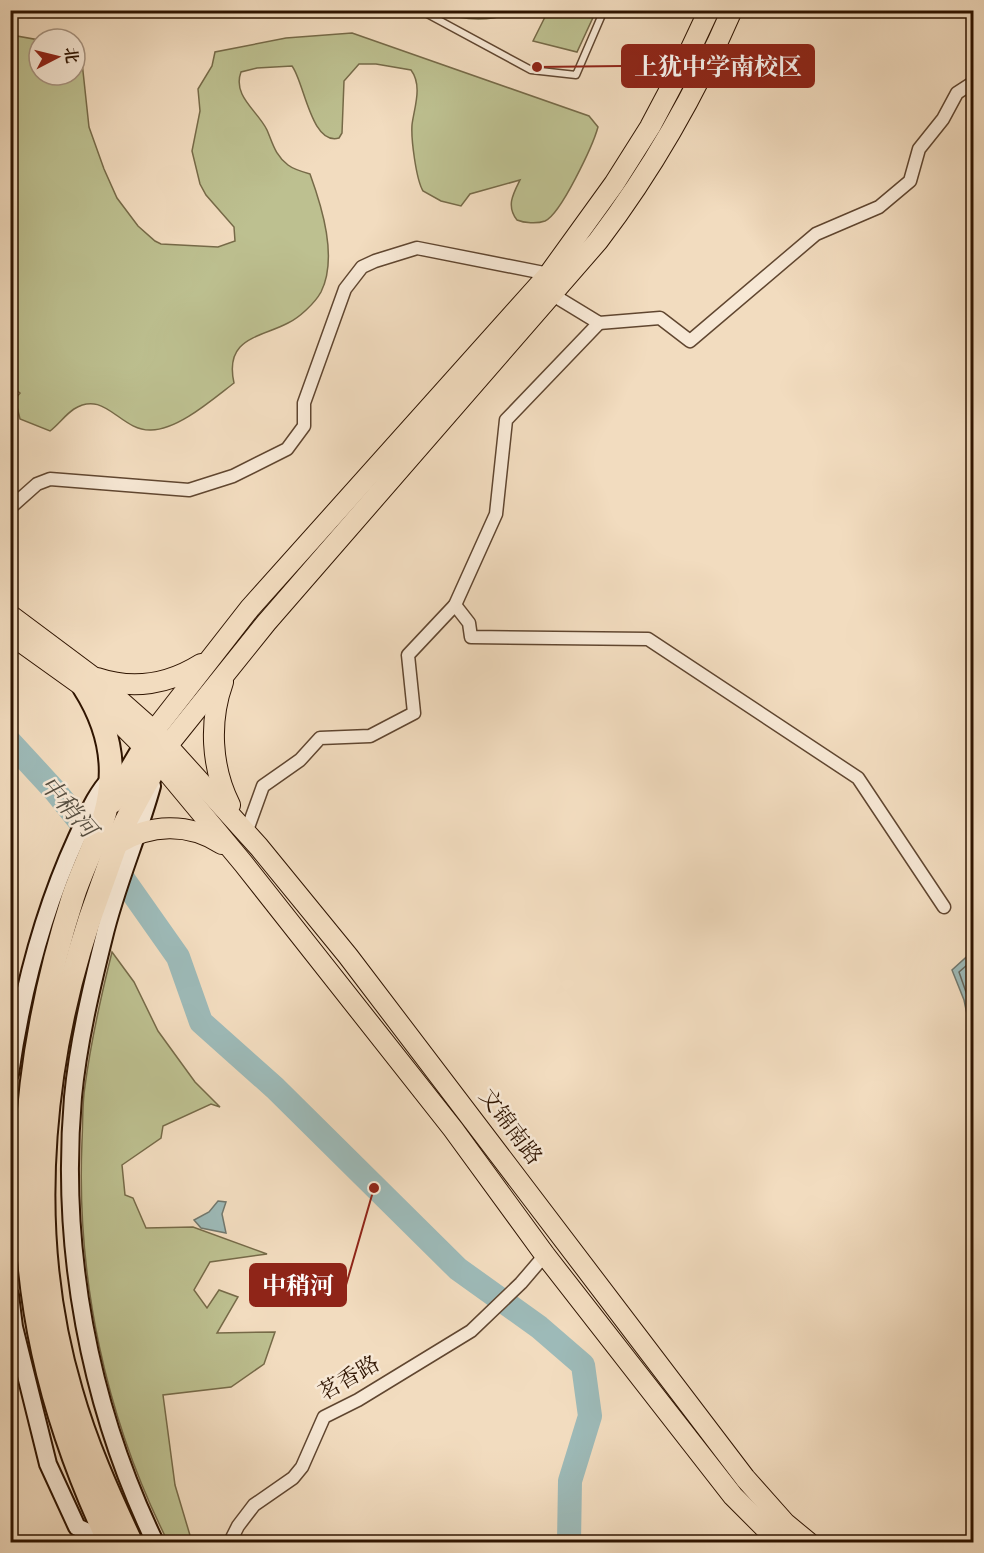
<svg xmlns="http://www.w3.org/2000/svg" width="984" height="1553" viewBox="0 0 984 1553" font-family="'Sorts Mill Goudy','Noto Serif SC',serif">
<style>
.green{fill:#bdc090;stroke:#766a48;stroke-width:1.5}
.water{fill:#9dbab8;stroke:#71786e;stroke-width:1.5}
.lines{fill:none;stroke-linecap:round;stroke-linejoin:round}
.shore{stroke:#66675c;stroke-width:1.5}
.river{stroke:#9dbab8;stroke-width:24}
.lane-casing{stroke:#604630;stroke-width:9}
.street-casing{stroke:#604630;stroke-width:15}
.secondary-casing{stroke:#2f1400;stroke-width:20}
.primary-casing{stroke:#2f1400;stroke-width:22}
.highway-casing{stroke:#2f1400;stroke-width:26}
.lane{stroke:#f7e8d5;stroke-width:6}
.street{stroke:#f7e8d5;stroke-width:12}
.secondary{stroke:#f7e8d5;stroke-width:16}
.primary{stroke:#f2dcbf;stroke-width:20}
.highway{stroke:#f2dcbf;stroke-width:22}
.labels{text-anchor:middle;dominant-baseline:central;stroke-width:5;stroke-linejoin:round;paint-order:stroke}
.street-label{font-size:22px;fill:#2f1400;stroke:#f7e8d5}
.water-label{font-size:24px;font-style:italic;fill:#564e40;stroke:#f7e8d5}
.leader{fill:none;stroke:#8f2418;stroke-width:2}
.callout-dot{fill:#8f2418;stroke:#f7e8d5;stroke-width:2}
.callout{fill:#8f2418;stroke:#8f2418;stroke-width:2}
.callout-label{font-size:24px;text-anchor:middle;font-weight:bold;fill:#fff}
</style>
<rect width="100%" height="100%" fill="#f2dcbf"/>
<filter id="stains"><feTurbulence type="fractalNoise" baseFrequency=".00333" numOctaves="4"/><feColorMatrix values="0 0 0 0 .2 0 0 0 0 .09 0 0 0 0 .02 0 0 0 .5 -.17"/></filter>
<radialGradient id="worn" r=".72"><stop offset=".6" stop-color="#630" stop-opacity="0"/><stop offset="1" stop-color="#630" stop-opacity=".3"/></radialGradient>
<!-- green -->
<g class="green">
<path d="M438,11V10L516,11C491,22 464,21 438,11Z"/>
<path d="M548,11H596L577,52L533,41Z"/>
<path d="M352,33L589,116L598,127C593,145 561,214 545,221C537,224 524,223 517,220C506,206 513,194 520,180L470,194L461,206L441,201L423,191C416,179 411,139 412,125C414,108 423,86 411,70L376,64H359L344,81L342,133L339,138C311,146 304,81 292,66L257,68L241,72C232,96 258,111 267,130C273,144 275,155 288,165C293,169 303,172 310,174C322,207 338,258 321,292C315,303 299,318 288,323C259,338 224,338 234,383C213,399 178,430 151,430C120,431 105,389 74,409C65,415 59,424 50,431L20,419L15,399L20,393L10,385L11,35L39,40V75H75V46L82,62L89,127L104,169L117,198L138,226L155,241L161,244L218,247L235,241L234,227L206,195L200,184L192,151L200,111L198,89L212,66L215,52L286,38Z"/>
<path d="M112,952L134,982L158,1031L195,1082L220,1107L211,1104L163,1126L161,1138L122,1165L125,1195L133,1198L146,1228L193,1227L267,1254L210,1262L194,1290L207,1308L219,1290L238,1297L217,1333L275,1332L264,1364L231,1387L163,1395L175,1485L192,1542H168C106,1419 76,1279 82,1141C83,1123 82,1104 85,1086C91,1041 101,996 112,952Z"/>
</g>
<!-- water -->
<g class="water">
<path d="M973,951V1042L964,1000L952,970Z"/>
<path d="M218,1201L226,1202L222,1214L226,1233L201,1228L194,1220L209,1212Z"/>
</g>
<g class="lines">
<!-- shore -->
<path class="shore" d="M974,959L959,972L974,1015"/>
<!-- river -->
<path class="river" d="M10,742L56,792L102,849L178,957L201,1022L275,1088L458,1269L539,1327L583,1365L590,1416L570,1481L569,1542"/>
<!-- lane casing -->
<g class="lane-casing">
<path id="lane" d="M420,10L531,70L576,75L604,10"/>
</g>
<!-- street casing -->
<g class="street-casing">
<g id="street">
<path d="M553,295L599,323L660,318L690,341L816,234L879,207L910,181L919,149L943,119L957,93L974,82"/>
<path d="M10,508L37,484L50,479L189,490L233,476L287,449L304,426V403L345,289L362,267L375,261L417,248L549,274"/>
<path d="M455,605L496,514L506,420L599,323"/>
<path d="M246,833L263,786L300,760L320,738L370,736L414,713L408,655L455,605L469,623L471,637L648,639L858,778L944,907"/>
<path d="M230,1542L238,1526L254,1505L293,1478L302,1467L324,1417L358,1400L471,1331L521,1283L545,1255"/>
</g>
</g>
<!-- secondary casing -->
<g class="secondary-casing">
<g id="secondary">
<path d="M152,786C138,837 116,886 104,937C91,989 78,1044 73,1097C60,1249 89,1405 155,1542"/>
<path d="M10,1074C22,991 42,913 77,837C87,816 95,794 111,778"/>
<path d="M10,1295L14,1327L48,1464L77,1527L108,1541"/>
</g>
</g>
<!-- primary casing -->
<g class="primary-casing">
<g id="primary">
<path d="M10,615L93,677L154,731L259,847L348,956L745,1478L785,1523L808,1542"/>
<path d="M10,634L84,687L159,762L243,863L453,1129L545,1255L733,1496L779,1542"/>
<path d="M97,678C133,690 169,684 201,664"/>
<path d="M223,682C209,721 211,767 230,805"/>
<path d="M154,731L250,608L549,274L614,184L650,127L686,59L709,10"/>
<path d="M168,745L266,623L598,241C652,170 696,93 732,10"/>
<path d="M117,844C150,824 188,822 222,844"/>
</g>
</g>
<!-- highway casing -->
<g class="highway-casing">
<g id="highway">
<path d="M84,687C103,717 114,750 110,786C107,825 85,860 73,897C47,978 30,1066 26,1151C21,1294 49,1414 109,1542"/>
<path d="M112,802L154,731"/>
<path d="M131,1542C108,1493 86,1444 71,1391C22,1226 42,1044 102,884C110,863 116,841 126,821C139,795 154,770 168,745"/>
</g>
</g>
<!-- lane -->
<use href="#lane" class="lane"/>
<!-- street -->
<use href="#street" class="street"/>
<!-- secondary -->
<use href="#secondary" class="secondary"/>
<!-- primary -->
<use href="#primary" class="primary"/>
<!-- highway -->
<use href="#highway" class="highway"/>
</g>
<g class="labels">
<!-- street labels -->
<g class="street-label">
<text transform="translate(509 1128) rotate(53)">文锦南路</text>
<text transform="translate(350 1380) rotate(-30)">茗香路</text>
</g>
<!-- water labels -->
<g class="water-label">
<text transform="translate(67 808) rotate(49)">中稍河</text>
</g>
</g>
<!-- callouts -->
<path class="leader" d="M537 67L622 66M374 1188L346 1285"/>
<g class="callout-dot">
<circle cx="537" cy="67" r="6"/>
<circle cx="374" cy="1188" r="6"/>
</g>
<g class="callout">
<rect x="622" y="45" width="192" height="42" rx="6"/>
<rect x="250" y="1264" width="96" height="42" rx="6"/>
</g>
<g class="callout-label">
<text x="718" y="75">上犹中学南校区</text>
<text x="298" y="1294">中稍河</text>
</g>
<!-- margin -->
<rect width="984" height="1553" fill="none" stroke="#f2dcbf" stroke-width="36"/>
<rect x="12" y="12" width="960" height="1529" fill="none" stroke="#2f1400" stroke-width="3"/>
<rect x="18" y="18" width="948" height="1517" fill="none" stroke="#2f1400" stroke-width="1.5"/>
<!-- north arrow -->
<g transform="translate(57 57) rotate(83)"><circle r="28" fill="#f7e8d5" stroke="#a79380" stroke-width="1.5"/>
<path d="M0-4.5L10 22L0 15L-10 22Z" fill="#8f2418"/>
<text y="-9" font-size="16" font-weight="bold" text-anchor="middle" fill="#2f1400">北</text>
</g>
<rect width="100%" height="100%" filter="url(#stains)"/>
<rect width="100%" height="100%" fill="url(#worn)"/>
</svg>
